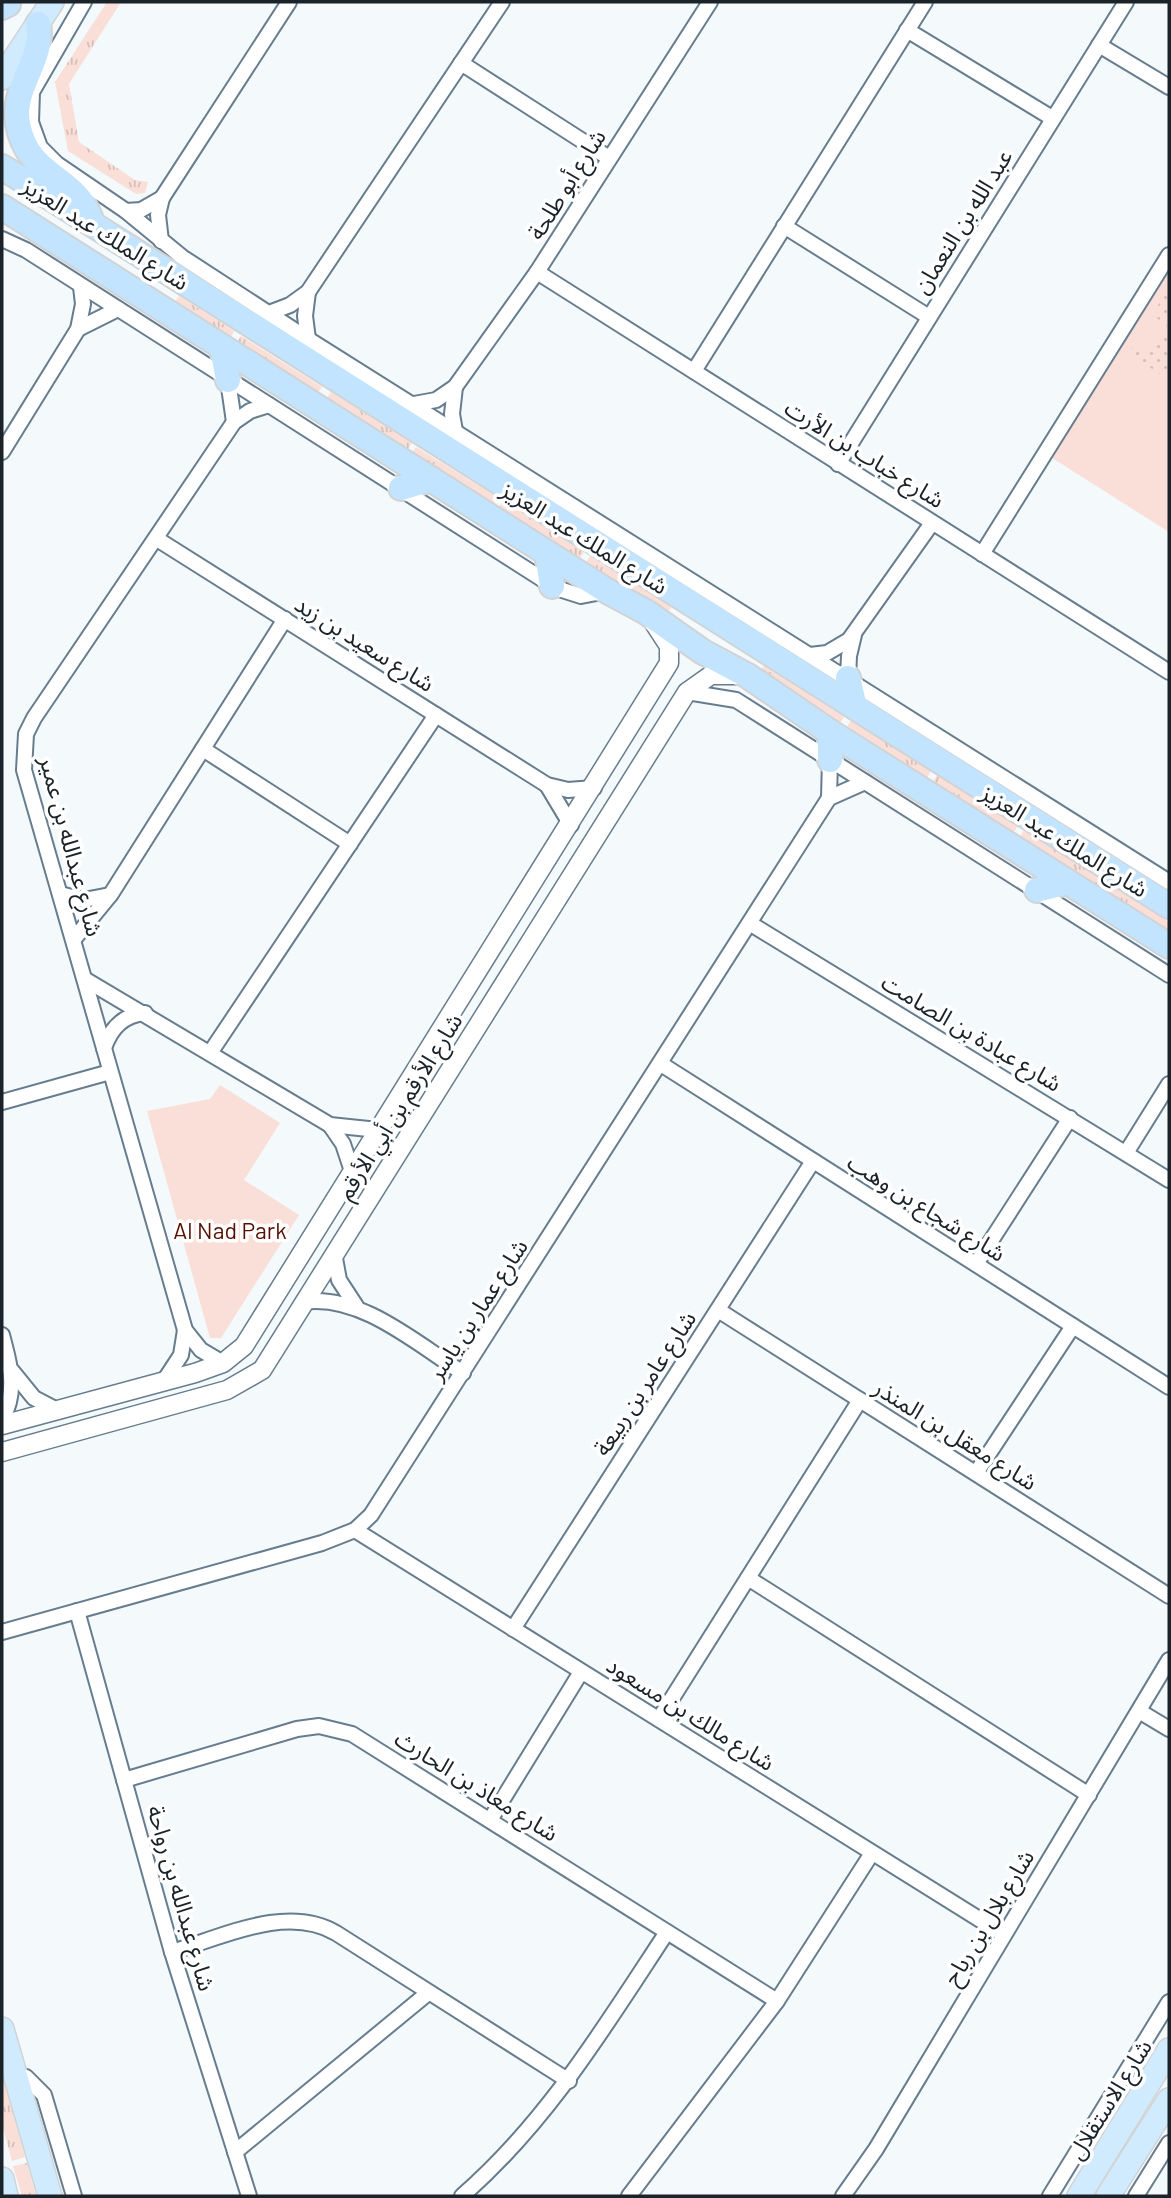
<svg xmlns="http://www.w3.org/2000/svg" width="1171" height="2198" viewBox="0 0 1171 2198" font-family="Barlow,'Noto Sans Arabic',sans-serif">
<style>
.grass{fill:url(#grass-tufts)}
.park{fill:#f9dfd7}
.garden{fill:url(#garden-dots)}
.lines{fill:none;stroke-linecap:round;stroke-linejoin:round}
.minor-casing{stroke:#677d8e;stroke-width:18}
.tertiary-casing{stroke:#677d8e;stroke-width:21}
.primary-casing{stroke:#d1d3d4;stroke-width:26}
.trunk-casing{stroke:#d1d3d4;stroke-width:28}
.minor{stroke:#fff;stroke-width:14}
.tertiary{stroke:#fff;stroke-width:18}
.primary{stroke:#d1ebfe;stroke-width:23}
.trunk{stroke:#c2e4fe;stroke-width:24}
.labels{text-anchor:middle;dominant-baseline:central;stroke-width:7;stroke-linejoin:round;paint-order:stroke}
.street-label{font-size:23px;fill:#1a2329;stroke:#fff}
.park-label{font-size:23px;fill:#561000;stroke:#fff}
</style>
<defs>
<pattern id="grass-tufts" width="24" height="20" patternUnits="userSpaceOnUse" patternTransform="scale(1.75)"><rect width="24" height="20" fill="#f9dfd7"/><path d="M3 7l-1-3M5 7V3M7 7l1-3M15 17l-1-3M17 17v-4M19 17l1-3" fill="none" stroke="#d5bfb9"/></pattern>
<pattern id="garden-dots" width="8" height="8" patternUnits="userSpaceOnUse" patternTransform="scale(1.75)"><rect width="8" height="8" fill="#f9dfd7"/><path d="M2 2h.1M6 6h.1" fill="none" stroke="#d5bfb9" stroke-width="1.8" stroke-linecap="round"/></pattern>
</defs>
<rect width="100%" height="100%" fill="#f4f9fc"/>
<!-- grass -->
<g class="grass">
<path d="M107,2H121L69,84L79,142L135,180L148,182L145,193L136,194L68,151L55,82Z"/>
<path d="M179,296L234,331L231,337L175,302Z"/>
<path d="M241,336L322,387L318,393L237,342Z"/>
<path d="M331,392L412,443L408,449L327,398Z"/>
<path d="M416,447L497,497L493,504L412,453Z"/>
<path d="M503,501L584,552L580,558L499,507Z"/>
<path d="M590,556L671,607L667,614L586,563Z"/>
<path d="M764,666L844,717L840,723L759,672Z"/>
<path d="M851,720L931,771L927,778L847,727Z"/>
<path d="M937,775L1018,826L1014,832L933,782Z"/>
<path d="M1024,830L1105,881L1101,888L1020,837Z"/>
<path d="M1110,885L1169,922V931L1106,891Z"/>
<path d="M2,2073L25,2157L12,2161L2,2124Z"/>
<path d="M27,2163L36,2196H22L13,2166Z"/>
</g>
<!-- park -->
<g class="park">
<path d="M1169,272V532L1049,456Z"/>
<path d="M220,1085L280,1123L244,1180L299,1215L221,1338H210L147,1111L210,1099Z"/>
</g>
<!-- garden -->
<path class="garden" d="M1169,288V380L1128,353L1133,345L1148,354L1167,325L1152,315Z"/>
<g class="lines">
<!-- minor casing -->
<g class="minor-casing">
<g id="minor">
<path d="M84,2L32,92L31,122L40,147L57,164L126,211L182,257L308,339L1169,882"/>
<path d="M907,30L1052,118"/>
<path d="M1099,45L1169,87"/>
<path d="M461,63L609,158"/>
<path d="M126,211L141,210L162,198L289,2"/>
<path d="M784,226L929,317"/>
<path d="M2,239L26,250L556,588L581,596L607,591"/>
<path d="M161,241L158,215L162,198"/>
<path d="M537,272L1169,672"/>
<path d="M269,313L290,305L308,292L502,2"/>
<path d="M78,329L118,309"/>
<path d="M308,339L305,316L308,292"/>
<path d="M694,371L925,2"/>
<path d="M228,380L234,422"/>
<path d="M414,404L436,400L455,387L537,272L710,2"/>
<path d="M455,431L452,414L455,387"/>
<path d="M2,452L78,329L83,304L81,287"/>
<path d="M838,464L1126,2"/>
<path d="M157,539L547,785L568,790L594,788"/>
<path d="M982,554L1169,255"/>
<path d="M810,655L827,653L849,640L932,523"/>
<path d="M848,678L849,656L854,635"/>
<path d="M687,692L736,700L1169,975"/>
<path d="M203,749L350,844"/>
<path d="M547,785L571,825"/>
<path d="M829,798L830,760"/>
<path d="M60,894L84,900L110,895"/>
<path d="M751,924L1169,1180"/>
<path d="M74,939L111,894L285,619"/>
<path d="M86,980L330,1125L378,1130"/>
<path d="M104,1048C111,1028 123,1015 145,1013"/>
<path d="M210,1053L436,715"/>
<path d="M661,1064L1169,1387"/>
<path d="M2,1102L110,1072"/>
<path d="M330,1125L343,1144L352,1171"/>
<path d="M1126,1153L1169,1084"/>
<path d="M334,1253L339,1280L356,1306"/>
<path d="M976,1264L1070,1118"/>
<path d="M303,1302C360,1293 417,1344 463,1373"/>
<path d="M718,1310L1169,1596"/>
<path d="M2,1335C10,1365 18,1390 2,1420"/>
<path d="M223,1363L201,1350L185,1330L24,770L26,734L34,718L234,422L250,411L269,405"/>
<path d="M12,1371L34,1398L57,1410"/>
<path d="M164,1381L181,1355L185,1330"/>
<path d="M976,1473L1073,1326"/>
<path d="M355,1530L1003,1934"/>
<path d="M748,1578L1089,1795"/>
<path d="M77,1611L172,1952L249,2196"/>
<path d="M513,1629L813,1161"/>
<path d="M2,1632L322,1543L355,1530L371,1515L829,798L865,782"/>
<path d="M1139,1711L1169,1729"/>
<path d="M659,1719L860,1400"/>
<path d="M124,1780L297,1729L319,1726L352,1734L777,2001"/>
<path d="M490,1820L581,1672"/>
<path d="M172,1952C222,1937 287,1904 336,1933L569,2081"/>
<path d="M14,2074L26,2077L44,2095L74,2196"/>
<path d="M235,2152L428,1993"/>
<path d="M462,2196C548,2121 605,2026 667,1932"/>
<path d="M629,2196L777,2001L872,1853"/>
<path d="M843,2196L876,2149L1169,1660"/>
<path d="M1050,2196L1169,2002"/>
<path d="M1136,2196L1169,2143"/>
</g>
</g>
<!-- tertiary casing -->
<g class="tertiary-casing">
<g id="tertiary">
<path d="M2,1425L195,1373L223,1363L244,1346L669,663V646L654,623"/>
<path d="M2,1452L227,1390L262,1370L687,692L711,675H741"/>
</g>
</g>
<!-- primary casing -->
<g class="primary-casing">
<g id="primary">
<path d="M2,78L52,2"/>
<path d="M2,2029L50,2196"/>
<path d="M2,2179L6,2196"/>
<path d="M1079,2196L1169,2050"/>
<path d="M1108,2196L1169,2100"/>
</g>
</g>
<!-- trunk casing -->
<g class="trunk-casing">
<g id="trunk">
<path d="M2,7L8,4"/>
<path d="M38,24C45,60 11,87 18,124C28,177 73,175 90,217"/>
<path d="M2,167L1169,906"/>
<path d="M2,207L607,591L646,612L703,652L748,676L830,732L1169,946"/>
<path d="M222,347L228,380"/>
<path d="M401,488L431,479"/>
<path d="M547,553L552,586"/>
<path d="M848,678L855,707"/>
<path d="M830,760V732"/>
<path d="M1037,890L1068,882"/>
</g>
</g>
<!-- minor -->
<use href="#minor" class="minor"/>
<!-- tertiary -->
<use href="#tertiary" class="tertiary"/>
<!-- primary -->
<use href="#primary" class="primary"/>
<!-- trunk -->
<use href="#trunk" class="trunk"/>
</g>
<g class="labels">
<!-- street labels -->
<g class="street-label">
<text transform="translate(566 184) rotate(-58)">شارع أبو طلحة</text>
<text transform="translate(962 221) rotate(-58)">عبد الله بن النعمان</text>
<text transform="translate(106 233) rotate(32)">شارع الملك عبد العزيز</text>
<text transform="translate(865 453) rotate(32)">شارع خباب بن الأرت</text>
<text transform="translate(585 537) rotate(32)">شارع الملك عبد العزيز</text>
<text transform="translate(365 643) rotate(32)">شارع سعيد بن زيد</text>
<text transform="translate(1065 840) rotate(32)">شارع الملك عبد العزيز</text>
<text transform="translate(72 846) rotate(75)">شارع عبدالله بن عمير</text>
<text transform="translate(972 1032) rotate(31)">شارع عبادة بن الصامت</text>
<text transform="translate(399 1106) rotate(-58)">شارع الأرقم بن أبي الأرقم</text>
<text transform="translate(927 1207) rotate(32)">شارع شجاع بن وهب</text>
<text transform="translate(477 1309) rotate(-57)">شارع عمار بن ياسر</text>
<text transform="translate(644 1383) rotate(-57)">شارع عامر بن ربيعة</text>
<text transform="translate(956 1434) rotate(32)">شارع معقل بن المنذر</text>
<text transform="translate(691 1713) rotate(32)">شارع مالك بن مسعود</text>
<text transform="translate(477 1785) rotate(32)">شارع معاذ بن الحارث</text>
<text transform="translate(182 1898) rotate(74)">شارع عبدالله بن رواحة</text>
<text transform="translate(988 1917) rotate(-59)">شارع بلال بن رباح</text>
<text transform="translate(1109 2099) rotate(-58)">شارع الاستقلال</text>
</g>
<!-- park labels -->
<g class="park-label">
<text x="230" y="1230">Al Nad Park</text>
</g>
</g>
<!-- border -->
<rect width="1171" height="2198" fill="none" stroke="#1a2329" stroke-width="7"/>
</svg>
